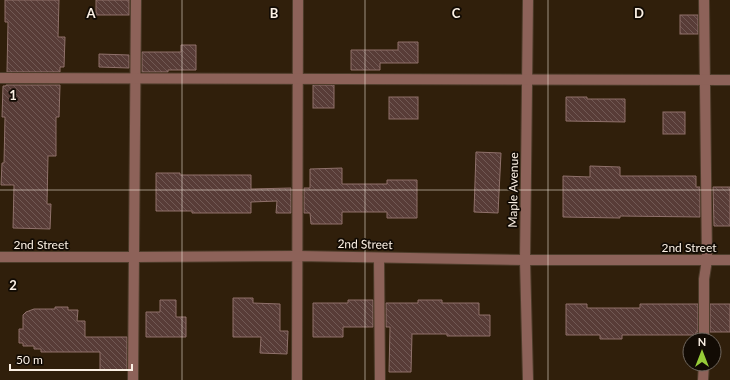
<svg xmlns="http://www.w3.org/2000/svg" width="730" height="380" viewBox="0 0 730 380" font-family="Lato,sans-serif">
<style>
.building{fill:url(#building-back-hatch);stroke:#90716b}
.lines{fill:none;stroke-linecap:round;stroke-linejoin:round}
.lane-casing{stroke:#4d3c2a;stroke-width:12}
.street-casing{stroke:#4d3c2a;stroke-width:12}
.lane{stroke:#8d6259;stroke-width:10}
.street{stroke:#8d6259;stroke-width:10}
.grid{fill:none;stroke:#fcf1e5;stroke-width:1;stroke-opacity:0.55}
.labels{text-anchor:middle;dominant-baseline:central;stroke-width:3.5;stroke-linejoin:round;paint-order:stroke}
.street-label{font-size:12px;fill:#fcf1e5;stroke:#120b04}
.grid-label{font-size:13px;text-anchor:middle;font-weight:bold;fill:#fcf1e5;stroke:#120b04;stroke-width:3.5;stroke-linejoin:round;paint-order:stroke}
</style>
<defs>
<pattern id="building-back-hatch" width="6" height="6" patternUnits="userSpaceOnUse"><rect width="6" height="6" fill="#583c37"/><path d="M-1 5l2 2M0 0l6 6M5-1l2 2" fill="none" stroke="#715954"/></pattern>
</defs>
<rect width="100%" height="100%" fill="#301f0b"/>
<!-- building -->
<g class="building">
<path d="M5,0H59L58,37H65L64,67H60V72H7L8,22H5Z"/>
<rect x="96" y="0" width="33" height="15"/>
<rect x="680" y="15" width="18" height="19"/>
<path d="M398,42H418V63H380V70H351V50H398Z"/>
<path d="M181,45H196V70H168V72H142V52H181Z"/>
<path d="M99,54L129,55V68L99,67Z"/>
<path d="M6,85H60L59,117H56V156H48L47,204H51L50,229L13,228L14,185H1L2,163H4L5,117H2L3,86H6Z"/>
<rect x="313" y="85" width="21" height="23"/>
<rect x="389" y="97" width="29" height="22"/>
<path d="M566,97H587V99H625V122L566,121Z"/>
<rect x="663" y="112" width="22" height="22"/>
<path d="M476,152L501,153L498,213L474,212Z"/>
<path d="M590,166L620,167V176H696V187H700V217L620,216V218L563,217V176L590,177Z"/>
<path d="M342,168V184H387V180H417V218H387V212H342V224H311L310,213H304V188H310V169Z"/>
<path d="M156,173H180V175H251V189L291,188V213H276L277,201L251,202V213H192V211H156Z"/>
<path d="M713,187H730V226H714Z"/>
<path d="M233,298H253V303L280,304V331H288L287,354L260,353L261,337H233Z"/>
<path d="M160,300H176V317H186V337H146V312H160Z"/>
<path d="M348,300H373V327H343V337H313V303H348Z"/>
<path d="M418,300H442V303H479V315H490V336H447V334H412L411,372H389L390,327H386V303H418Z"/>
<path d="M566,304H587V308H640V304H698V332H696V335H622V339H600V335H566Z"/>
<rect x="710" y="304" width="20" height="28"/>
<path d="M55,307H68V310H78L77,321H85V337H127V370H100V352H41V349H34V346H23V343H19V329H23V315L26,312L34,309H55Z"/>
</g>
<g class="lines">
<!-- lane casing -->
<g class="lane-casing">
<g id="lane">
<path d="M379,258L380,380"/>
<path d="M704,340V279L707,260L704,0"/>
<path d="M133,380L136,0"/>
<path d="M297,380L298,0"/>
<path d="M703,380L704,364"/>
</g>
</g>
<!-- street casing -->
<g class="street-casing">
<g id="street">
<path d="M528,0L525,260L528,380"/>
<path d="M0,78L730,80"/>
<path d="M0,257H134L297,256L525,260H730"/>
</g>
</g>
<!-- lane -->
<use href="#lane" class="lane"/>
<!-- street -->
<use href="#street" class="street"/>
</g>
<!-- grid -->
<path class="grid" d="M182,0V380M365,0V380M548,0V380M0,190H730"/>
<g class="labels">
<!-- street labels -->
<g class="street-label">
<text transform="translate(513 190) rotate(-89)">Maple Avenue</text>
<text x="41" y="244">2nd Street</text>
<text transform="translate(365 244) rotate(1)">2nd Street</text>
<text x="689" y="247">2nd Street</text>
</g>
</g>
<g class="grid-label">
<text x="91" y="18">A</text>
<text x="274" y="18">B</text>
<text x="456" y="18">C</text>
<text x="639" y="18">D</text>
<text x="13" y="100">1</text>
<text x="13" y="290">2</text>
</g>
<!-- north arrow -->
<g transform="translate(702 352)"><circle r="19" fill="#120b04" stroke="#70675e"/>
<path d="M0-3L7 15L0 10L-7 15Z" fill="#97cc38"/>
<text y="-6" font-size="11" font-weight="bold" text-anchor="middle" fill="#fcf1e5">N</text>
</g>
<!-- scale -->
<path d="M10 364v6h122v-6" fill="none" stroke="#fcf1e5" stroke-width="2"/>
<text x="16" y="364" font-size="12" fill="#fcf1e5" stroke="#120b04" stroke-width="3" paint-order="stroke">50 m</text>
</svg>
